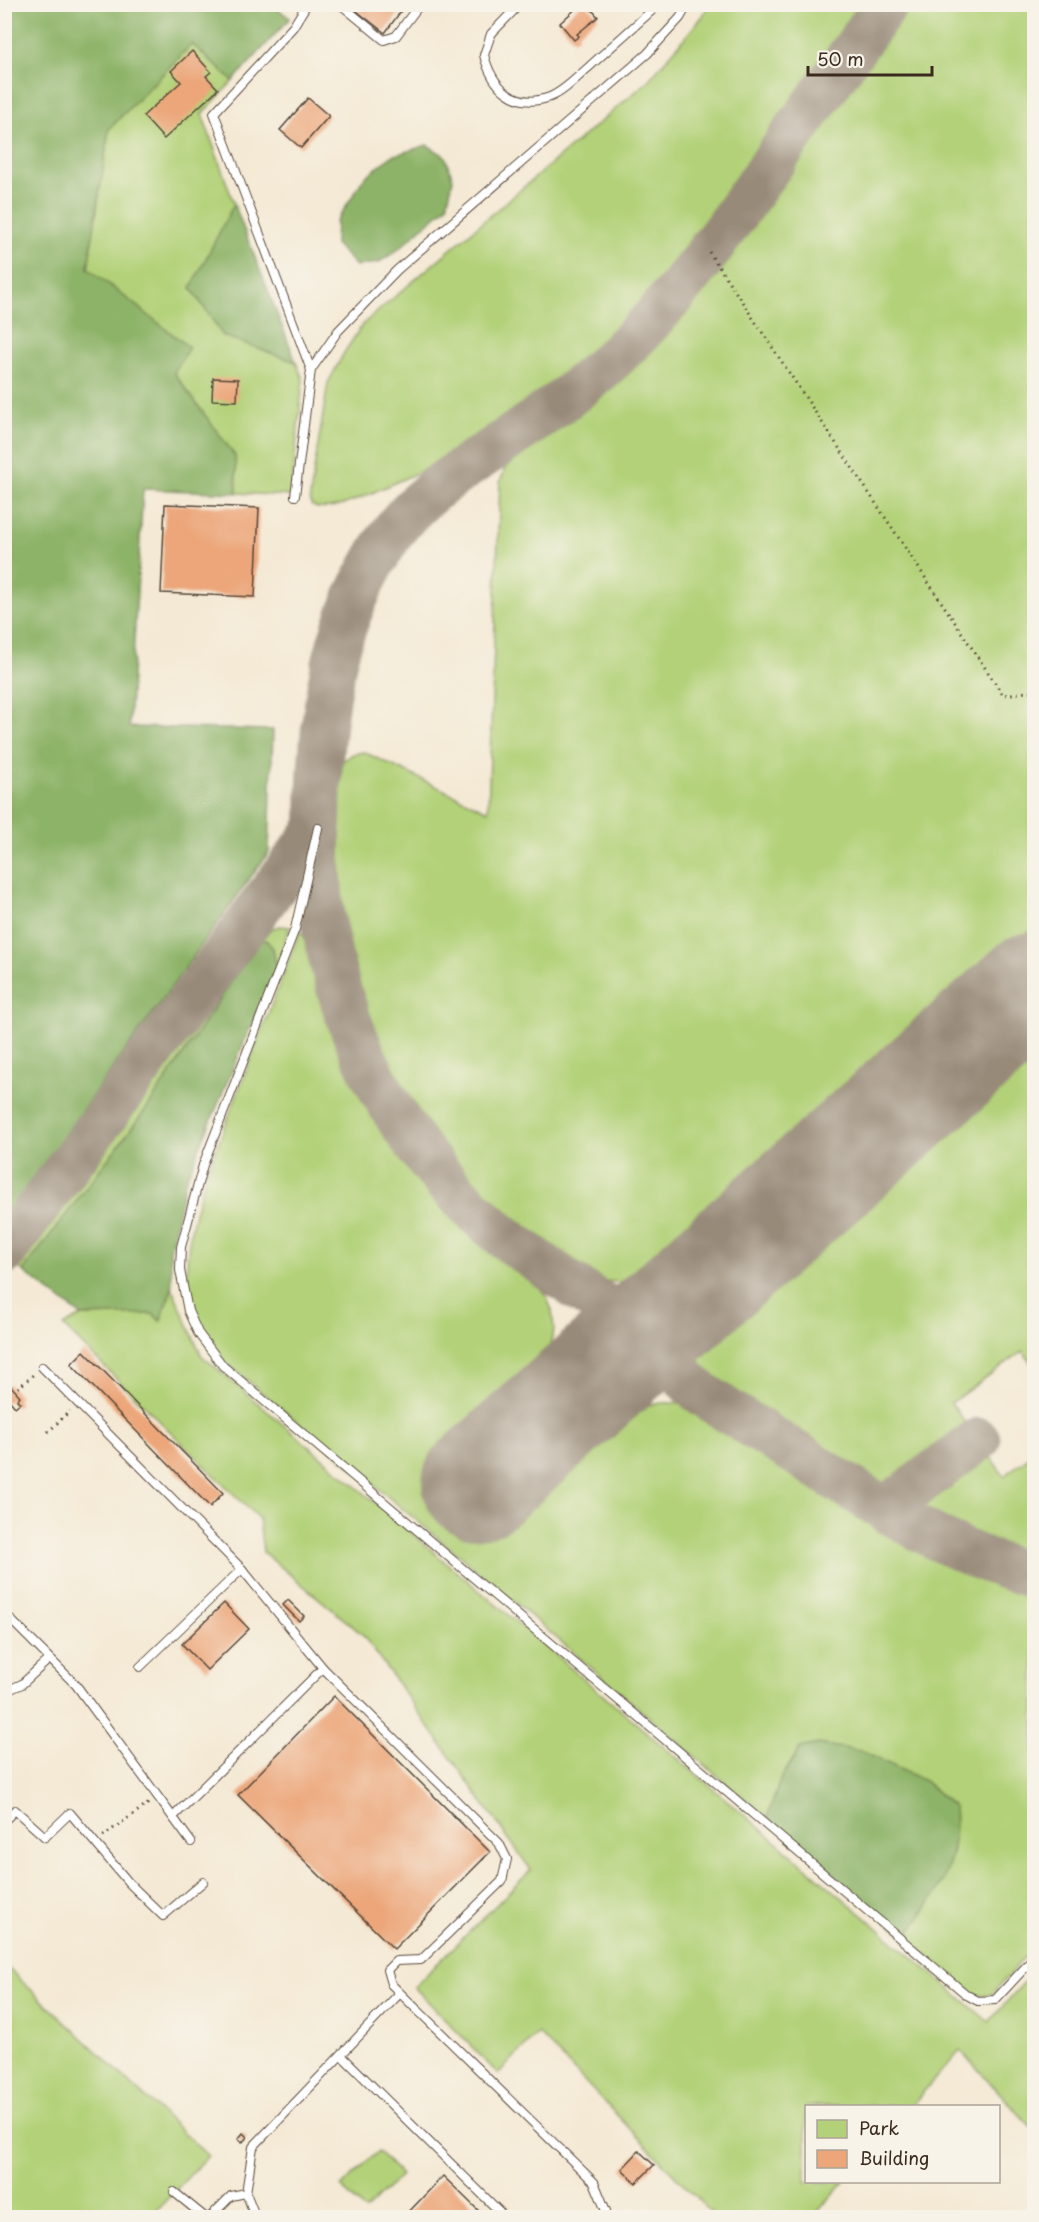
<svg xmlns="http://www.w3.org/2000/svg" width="1039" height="2222" viewBox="0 0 1039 2222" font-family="'Playpen Sans',sans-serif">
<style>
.green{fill:#b2d178;stroke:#767e4b;stroke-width:1.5}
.forest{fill:#8db368;stroke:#646e43;stroke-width:1.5}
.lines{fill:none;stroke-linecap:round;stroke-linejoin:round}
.taxiway{stroke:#988a79;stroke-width:45}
.runway{stroke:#988a79;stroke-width:112}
.building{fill:#eca679}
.service-casing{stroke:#574739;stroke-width:10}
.path{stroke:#574739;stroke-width:3;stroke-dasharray:1.5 4.5;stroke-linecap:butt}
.service{stroke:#fff;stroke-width:8}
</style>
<rect width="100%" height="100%" fill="#f7f3e8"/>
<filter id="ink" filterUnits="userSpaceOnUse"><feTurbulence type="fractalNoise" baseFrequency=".0167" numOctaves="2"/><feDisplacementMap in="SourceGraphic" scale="12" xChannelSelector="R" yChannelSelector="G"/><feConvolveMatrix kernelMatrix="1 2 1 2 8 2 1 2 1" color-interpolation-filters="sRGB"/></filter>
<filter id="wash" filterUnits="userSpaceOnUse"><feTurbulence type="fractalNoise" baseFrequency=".008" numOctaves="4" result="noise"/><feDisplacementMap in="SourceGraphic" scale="24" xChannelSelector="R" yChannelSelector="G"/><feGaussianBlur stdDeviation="1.35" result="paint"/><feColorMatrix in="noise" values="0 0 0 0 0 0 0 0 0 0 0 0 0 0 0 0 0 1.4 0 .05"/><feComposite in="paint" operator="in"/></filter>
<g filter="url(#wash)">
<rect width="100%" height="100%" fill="#f4e9d4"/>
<!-- green -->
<g class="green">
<path d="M708,5H865C826,60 786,115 746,170C697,238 646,309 582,364C523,415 455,458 383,488C366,495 326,517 311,505L310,496L328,383L344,353L363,324L647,82L703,16Z"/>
<path d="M908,5H1034V927L640,1278C595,1292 569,1265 535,1240C455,1183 398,1107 365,1015C360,1000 352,984 349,968C336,906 335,844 336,782L340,763L353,754L364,752L488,811L500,483L505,468L514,458L603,389L640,354L708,280Z"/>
<path d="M192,44L233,81L202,114L234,204L191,288L223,335L296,362L303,379L291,496L237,493L235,456L174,373L88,268L109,129Z"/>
<path d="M279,926L290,927L276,967L273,948L259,942L149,1106L23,1271L18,1266L256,940L264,932Z"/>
<path d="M300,931L313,948L328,1003L349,1057L374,1107L397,1142L427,1182L461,1218L537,1281L546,1295L552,1311L554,1330L546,1360L442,1455L502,1522L625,1414C652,1401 671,1399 699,1409L879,1524L964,1568L1034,1589V1947L992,1994L985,1996L975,1995L905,1937C939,1891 959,1868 954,1807L923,1780L781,1778L767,1818L478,1571L214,1353C173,1294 186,1238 206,1175Z"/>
<path d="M1016,1064L1034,1070V1367L1023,1351L951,1403L972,1432L918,1475L883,1490L711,1382L699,1359V1347Z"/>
<path d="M172,1288L201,1355L989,2022L1034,1971V2130L960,2050L911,2106H806V2182H844L813,2217H715L538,2033L498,2074L414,1987L531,1870L363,1635L263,1552L259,1519L63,1326L82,1316L153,1314L161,1321Z"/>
<path d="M984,1448L1004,1476L1034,1453V1559L1016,1555L921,1513L920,1499Z"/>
<path d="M10,1970L208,2156L150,2217L10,2218L5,2213L4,1976Z"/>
<path d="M378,2151L401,2175L365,2211L341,2187Z"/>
</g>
<!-- forest -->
<g class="forest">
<path d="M5,4H270L290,18L233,81L192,44L109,129L88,268L189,347L174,373L235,456L237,493L143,489L129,727L273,730L269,852L5,1217Z"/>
<path d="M427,145L445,156L453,179L447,206L395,252L378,263L356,266L335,244L336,222L364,178L392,156Z"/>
<path d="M234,204L296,362L223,336L191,288Z"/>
<path d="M266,940L273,948L276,967L185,1182L170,1250L172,1288L160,1321L153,1314L82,1316L23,1271L149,1105L259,941Z"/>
<path d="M818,1744L861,1751L923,1780L954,1807C959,1868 939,1891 905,1937L767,1818L781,1778L800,1748Z"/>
</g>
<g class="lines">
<!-- taxiway -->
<g class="taxiway">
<path d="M4,1253L318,828"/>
<path d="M689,1295C637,1330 611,1312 565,1280C544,1265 523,1251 502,1235C410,1160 348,1054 326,936C317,889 318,838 319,790C323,693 335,619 390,536C416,497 457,473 495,448C538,419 581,389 618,354C674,302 717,241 760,180C802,122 844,63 886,4"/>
<path d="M689,1295C661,1335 658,1346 691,1385C724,1411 763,1432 799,1455C874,1503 947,1553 1034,1576"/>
<path d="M889,1512L898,1499L978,1440"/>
</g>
<!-- runway -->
<path class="runway" d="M478,1483L1034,988"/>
</g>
<g id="blocks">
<!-- building -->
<g class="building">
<path d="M355,4H406L385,33L353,8Z"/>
<path d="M581,4H587L598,17L577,34L579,36L574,40L560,23Z"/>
<path d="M192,51L211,72L206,76L218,89L164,139L143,116L181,82L171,71Z"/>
<path d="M308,98L329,116L301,148L280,130Z"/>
<path d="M213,378L238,379L237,401L212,400Z"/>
<path d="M165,504L259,508L255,597L161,593Z"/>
<path d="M84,1351L223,1493L210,1507L71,1364Z"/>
<path d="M9,1384L20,1396L17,1400L20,1403L15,1407L10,1401L4,1403V1388Z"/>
<path d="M288,1600L304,1616L299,1621L283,1605Z"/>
<path d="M224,1603L249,1629L207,1670L182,1644Z"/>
<path d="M334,1696L490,1852L394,1949L238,1795Z"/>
<path d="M243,2133L247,2137L242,2143L238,2139Z"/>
<path d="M639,2151L654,2165L636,2183L622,2169Z"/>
<path d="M443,2176L481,2213L477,2218H403Z"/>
</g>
</g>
</g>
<g filter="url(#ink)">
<use href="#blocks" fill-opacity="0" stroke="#574739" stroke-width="1.5"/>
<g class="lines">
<!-- service casing -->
<g class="service-casing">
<g id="service">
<path d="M307,4L293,27L214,113L311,370"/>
<path d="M340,4L384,40L396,36L420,4"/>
<path d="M520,4L491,34L484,55C492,87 515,110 550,97C565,91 577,77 590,66C613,45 636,25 659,4"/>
<path d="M295,496L311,370L338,331L397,270L647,54L680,18L688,4"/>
<path d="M318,828L295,929L203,1165L181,1247L180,1270L188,1311L198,1333L223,1366L967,1995L978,2001L995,2000L1034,1958"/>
<path d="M42,1367L242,1569L323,1668L499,1843L507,1859L502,1881L421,1960L396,1961L387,1970L391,1984L400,1993L594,2182L606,2211V2218"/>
<path d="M4,1613L76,1685L191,1842"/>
<path d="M140,1667L242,1569"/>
<path d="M4,1692L22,1684L49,1659"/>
<path d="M173,1817L323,1668"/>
<path d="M4,1821L15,1810L45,1837L70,1813L129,1883L163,1916L203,1882"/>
<path d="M341,2055L506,2218"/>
<path d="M174,2192L206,2218"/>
<path d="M209,2218L231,2196L246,2193"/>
<path d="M256,2218L246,2193L253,2147L400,1993"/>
</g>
</g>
<!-- path -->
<g class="path">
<path d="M709,252L1003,695L1034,691"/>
<path d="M18,1388L33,1375"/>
<path d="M48,1432L70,1411"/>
<path d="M103,1836L149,1803"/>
</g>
<!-- service -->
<use href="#service" class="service"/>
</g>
</g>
<!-- margin -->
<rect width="1039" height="2222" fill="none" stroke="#f7f3e8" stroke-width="24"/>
<!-- legend -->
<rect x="805" y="2105" width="195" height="78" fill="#f7f3e8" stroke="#aca397" stroke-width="1.5"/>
<rect x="817" y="2120" width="30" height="18" fill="#b2d178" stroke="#aca397" stroke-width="1.5"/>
<text x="859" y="2135" font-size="18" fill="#3b2a1e">Park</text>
<rect x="817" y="2150" width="30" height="18" fill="#eca679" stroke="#aca397" stroke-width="1.5"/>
<text x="859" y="2165" font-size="18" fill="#3b2a1e">Building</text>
<!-- scale -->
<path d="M808 66v9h124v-9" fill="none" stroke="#3b2a1e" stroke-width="3"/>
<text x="817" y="66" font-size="18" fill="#3b2a1e" stroke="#f7f3e8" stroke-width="4.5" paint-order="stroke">50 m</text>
</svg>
